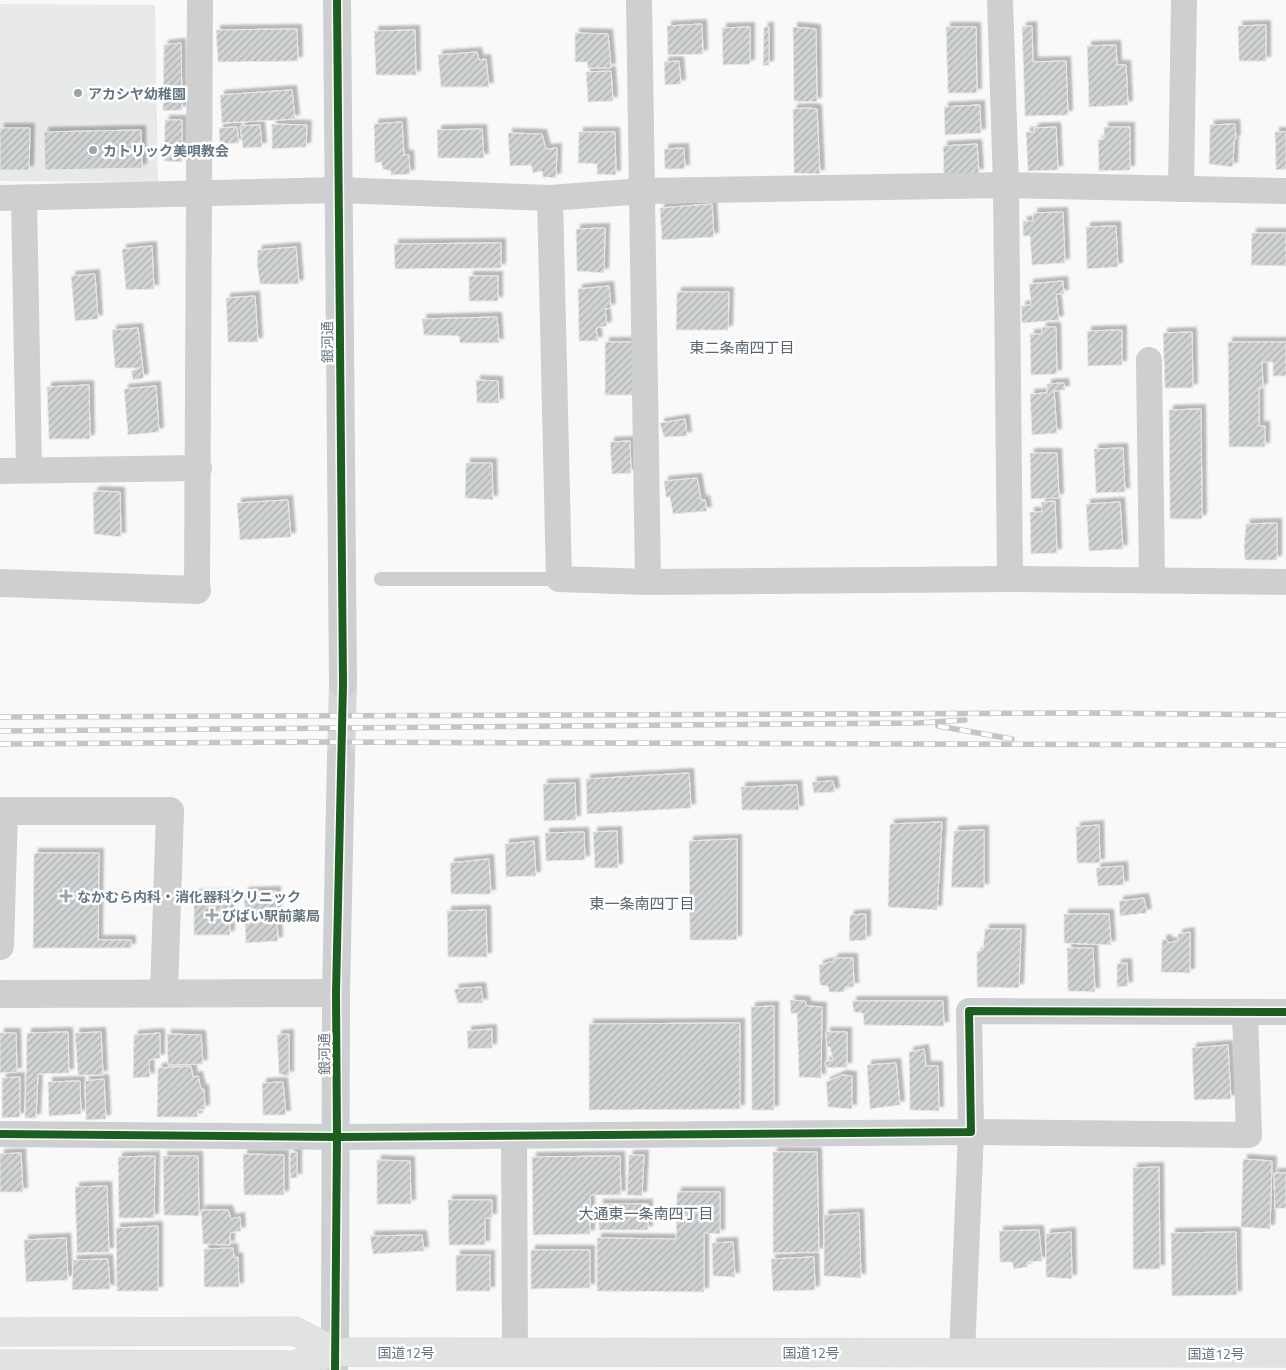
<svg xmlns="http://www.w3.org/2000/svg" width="1286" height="1370" viewBox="0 0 1286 1370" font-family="'Titillium Web','Noto Sans JP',sans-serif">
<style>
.built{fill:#e8e9e9}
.building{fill:url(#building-hatch);stroke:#e8e8e8;filter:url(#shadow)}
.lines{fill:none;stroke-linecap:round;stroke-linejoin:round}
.tertiary-tunnel{stroke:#d4d8dc;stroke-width:28;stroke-dasharray:28 14;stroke-linecap:butt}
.trunk-casing{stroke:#d5d6d6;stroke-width:29}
.service{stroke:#cecfd0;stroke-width:14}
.minor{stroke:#cecfd0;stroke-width:26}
.tertiary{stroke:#cecfd0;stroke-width:28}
.trunk{stroke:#e1e2e2;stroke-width:28}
.rail-casing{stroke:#c3c5c6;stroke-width:5.5}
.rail{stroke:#fff;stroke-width:4;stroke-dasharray:11;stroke-linecap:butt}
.cycleway-casing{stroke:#fff;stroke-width:11}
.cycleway{stroke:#1b5e20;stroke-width:8}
.poi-dot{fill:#99a4ac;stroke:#fff;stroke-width:2}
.labels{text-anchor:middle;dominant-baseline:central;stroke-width:5;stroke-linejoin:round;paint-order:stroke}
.poi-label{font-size:14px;font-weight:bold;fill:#657683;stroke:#fff;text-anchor:start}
.street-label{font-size:14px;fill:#657683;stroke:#fff}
.neighbourhood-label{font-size:15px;fill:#57646e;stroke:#fff}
</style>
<defs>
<pattern id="building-hatch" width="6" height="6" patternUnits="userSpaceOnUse" patternTransform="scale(1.25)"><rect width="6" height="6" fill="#d0d2d3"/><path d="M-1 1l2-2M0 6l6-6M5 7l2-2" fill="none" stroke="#acafb1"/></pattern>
<filter id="shadow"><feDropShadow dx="4.5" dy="-4.5" stdDeviation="1" flood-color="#0004"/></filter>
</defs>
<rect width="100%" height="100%" fill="#f9f9f9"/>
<!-- built -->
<path class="built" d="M0,4L155,5L158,182L0,181Z"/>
<!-- building -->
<g class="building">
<path d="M702,24L703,54L668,55L667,26Z"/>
<path d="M1266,25V61H1239L1238,26Z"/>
<path d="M1032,26L1033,62L1066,61L1068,115L1025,116L1022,27Z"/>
<path d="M750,27V64L723,65L722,28Z"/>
<path d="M764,27H769V65L763,66Z"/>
<path d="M793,27L816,29L817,102L794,101Z"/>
<path d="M946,27H976L977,93H948Z"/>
<path d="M297,29L298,61L218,62L216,30Z"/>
<path d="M415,30L416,75H376L374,31Z"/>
<path d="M575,33L608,34L611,68H588L587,62H575Z"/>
<path d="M181,43L182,110L163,111L164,45Z"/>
<path d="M1116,45L1117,65H1126L1128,105L1089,107L1087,46Z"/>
<path d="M477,52L479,60L486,59L489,87H441L438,55Z"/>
<path d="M679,61L681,84L665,85L664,62Z"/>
<path d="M611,71L613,101L588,102L586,72Z"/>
<path d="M292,90L295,119L222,123L220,95Z"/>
<path d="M980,105L981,133L945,135L944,107Z"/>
<path d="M807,108L817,109L820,174L794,173L793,109Z"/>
<path d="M165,120H182V162L164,161Z"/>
<path d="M402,122L404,155H409L410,174L391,175V171L383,169L381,162L375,163L374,124Z"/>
<path d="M272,124L307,125L306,147L272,149Z"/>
<path d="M1235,124L1236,139H1234L1233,167L1209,164L1210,125Z"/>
<path d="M260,125L262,147L243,148L240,126Z"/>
<path d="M237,127L239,143L220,144L219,128Z"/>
<path d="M1056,127L1058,170L1028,171L1026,132H1034V128Z"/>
<path d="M1104,127H1130V170L1099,171L1098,140L1104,139Z"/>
<path d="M0,128H30L29,170H0Z"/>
<path d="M482,129L484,158H438L437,130Z"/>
<path d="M141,130L142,168L45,170L44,132Z"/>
<path d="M579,132H615L616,175L597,174V164L578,163Z"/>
<path d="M1275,132H1286V169L1276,170Z"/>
<path d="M508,133L542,134L546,149L557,148L556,178L543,177L542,171L533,173L531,165L510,166Z"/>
<path d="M977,144L979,173L944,175L943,146Z"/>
<path d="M684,148L685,169H665L664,149Z"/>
<path d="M712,204L714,237L662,240L660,208Z"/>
<path d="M1063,212L1065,263L1032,265L1030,236H1023V221H1033V213Z"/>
<path d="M1116,226L1118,267L1087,269L1086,227Z"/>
<path d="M605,228L604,273L577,271L576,229Z"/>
<path d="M1252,233H1286V266L1251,265Z"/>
<path d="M501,243V268L395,269L394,244Z"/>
<path d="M152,246L154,289L126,290L122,249Z"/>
<path d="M296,247L299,284H260L257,264L258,250Z"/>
<path d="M95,274L98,319L75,321L71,276Z"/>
<rect x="469" y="276" width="29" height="25"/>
<path d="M1063,281L1064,294H1056L1059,320L1022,323L1021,306L1031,305L1029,284Z"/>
<path d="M609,286L611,308L605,309L607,326L596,328L598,341H579L578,289Z"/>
<path d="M677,292H729L728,330H676Z"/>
<path d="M255,296L258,342H228L226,298Z"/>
<path d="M497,317L499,343H460L459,336L424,335L422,319Z"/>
<path d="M1042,327H1056L1057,374L1031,375L1030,334H1042Z"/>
<path d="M138,328L144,378L133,380L131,371L140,368H115L112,330Z"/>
<path d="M1122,330V365L1088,366L1087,331Z"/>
<path d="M1192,332L1193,388H1165L1163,333Z"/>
<path d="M605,342H634L633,395H605Z"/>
<path d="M1228,342H1286V376H1273V362H1262L1263,388H1259V426H1265V447H1229Z"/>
<path d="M476,380L498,381L499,403H477Z"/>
<path d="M1064,383L1065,390L1054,391L1057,433L1032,435L1030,394L1047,393V384Z"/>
<path d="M89,385L90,439H49L47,387Z"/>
<path d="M156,386L159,432L128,435L124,389Z"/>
<path d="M1201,409L1202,519H1170L1169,410Z"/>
<path d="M685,419L687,436L664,437L660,423Z"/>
<path d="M630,441L631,473L612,474L610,442Z"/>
<path d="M1123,448L1125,492L1096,493L1094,449Z"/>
<path d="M1030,453H1057L1059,498L1031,499Z"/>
<path d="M466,463H492L493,500L465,498Z"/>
<path d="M697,478L701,500H705L707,511L673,514L670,497H666L664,481Z"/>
<path d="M96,491L120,492L121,537L94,534L93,493Z"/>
<path d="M288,500L291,537L240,540L237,503Z"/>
<path d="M1055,501L1057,553L1031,554L1030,512H1042L1041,502Z"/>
<path d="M1120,502L1123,549L1089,551L1086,504Z"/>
<path d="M1277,523V560H1245L1244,547L1246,524Z"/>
<path d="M689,773L691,808L587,814L586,779Z"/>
<path d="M833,781L835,792L814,793L812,782Z"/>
<path d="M575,783L576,820L544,821L543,784Z"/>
<path d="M797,785L799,810H742L741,787Z"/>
<path d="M942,822L937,910L888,907L890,824Z"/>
<path d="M1099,825L1100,863H1077L1076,827Z"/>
<path d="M984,830V888L951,887L954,831Z"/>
<path d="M617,831L618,868H595L593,832Z"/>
<path d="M584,832L585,860L546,861L545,833Z"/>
<path d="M737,839V940H690L689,841Z"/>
<path d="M534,841L536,876L506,877L505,844Z"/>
<path d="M34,853H99L98,940H131V948H33Z"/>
<path d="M489,859L491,894H451L450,863Z"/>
<path d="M1123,866L1124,885L1098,886L1096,868Z"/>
<path d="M276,891L278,941L246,943L244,892Z"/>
<path d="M194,894H229L230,935H194Z"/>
<path d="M1144,898L1147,913L1120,916L1119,901Z"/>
<path d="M486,910L487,957H448L447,911Z"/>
<path d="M866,914V940L849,941L850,915Z"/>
<path d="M1064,914H1109L1111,945L1064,943Z"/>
<path d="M985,929H1021L1019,988L977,987V952L983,950Z"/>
<path d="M1190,932V973L1161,972L1162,940L1166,939L1169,943L1173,942L1178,940V934Z"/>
<path d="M1067,948H1093L1095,992L1068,991Z"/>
<path d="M834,958H853L854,987H845L844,992H829L828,986L820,985L819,965L834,961Z"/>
<path d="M1127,963L1128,986L1117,987V964Z"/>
<path d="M481,987L483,1003H458L454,989Z"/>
<path d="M790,1000L805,1001L807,1006L822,1007L821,1078L799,1077L797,1013L791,1014Z"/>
<path d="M852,1001H943L944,1026L864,1025L863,1013L854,1012Z"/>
<path d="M774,1006V1110H752L751,1007Z"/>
<path d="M740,1023V1109L589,1110V1024Z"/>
<path d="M492,1029V1048L468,1049L467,1031Z"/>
<path d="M68,1032L69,1073L38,1074L36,1118H25L27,1033Z"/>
<path d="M101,1032L103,1075H78L75,1033Z"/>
<path d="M826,1032H847V1067L826,1068L825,1062L833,1060L830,1047H827Z"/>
<path d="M0,1033H16L17,1072L0,1073Z"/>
<path d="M160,1033V1058L149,1060L150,1077L133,1078L134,1035Z"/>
<path d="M167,1034L201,1035L203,1064L168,1065Z"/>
<path d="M289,1034V1076L279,1074L277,1035Z"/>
<path d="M1228,1045L1231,1099L1194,1100L1192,1048Z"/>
<path d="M924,1049L926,1066H938L939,1111L910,1110L909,1052Z"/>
<path d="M896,1063L900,1105L870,1109L867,1065Z"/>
<path d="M191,1066L193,1077L198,1076L201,1089H204L205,1109L197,1111L198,1117H157L158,1068Z"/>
<path d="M842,1075L852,1076V1109L828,1107L826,1082Z"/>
<path d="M20,1077V1117L2,1118V1078Z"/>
<path d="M104,1079L106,1119L86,1120L85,1081Z"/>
<path d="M80,1081L81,1114L49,1116L48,1082Z"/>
<path d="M283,1082L286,1115H263L262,1083Z"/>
<path d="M297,1152V1178H290V1153Z"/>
<path d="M773,1152H817L819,1252L773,1253Z"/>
<path d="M21,1153L23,1192H0V1154Z"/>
<path d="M243,1154L284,1155V1195H244Z"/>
<path d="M629,1155H644L642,1196L627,1195Z"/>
<path d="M155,1156L154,1218H119L118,1157Z"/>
<path d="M163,1156H198L199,1216L164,1215Z"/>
<path d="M620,1156L621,1195H590V1234L533,1235L532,1157Z"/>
<path d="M1243,1159L1272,1161L1270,1229L1241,1227Z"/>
<path d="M377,1160L410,1161L411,1204H377Z"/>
<path d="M1159,1167L1160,1269H1133V1168Z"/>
<path d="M1274,1173H1286V1208L1275,1209Z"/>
<path d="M107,1186L109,1252L77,1253L75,1187Z"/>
<path d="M677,1192H720V1234L704,1233V1292L597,1291V1238L676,1239Z"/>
<path d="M448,1200H492V1218H485V1245H449Z"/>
<rect x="599" y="1204" width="49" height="26"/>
<path d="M201,1210H228L231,1219L240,1217L241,1231L230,1233V1245L203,1244Z"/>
<path d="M859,1213L861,1278L824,1276V1215Z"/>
<path d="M158,1226V1291H117L116,1228Z"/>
<path d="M1039,1230L1042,1261L1027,1262L1028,1267L1014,1269L1012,1262H1000L999,1231Z"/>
<path d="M1071,1232L1072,1279L1046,1277V1234Z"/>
<path d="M1236,1232L1237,1295L1172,1296L1171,1233Z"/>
<path d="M422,1235L424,1251L373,1254L370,1236Z"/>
<path d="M66,1238L68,1280L26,1282L24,1240Z"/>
<path d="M733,1242L735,1277L713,1276L712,1243Z"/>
<path d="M233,1248L234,1258L238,1257L239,1287H204V1249Z"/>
<path d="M531,1250H590V1288L531,1289Z"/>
<rect x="456" y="1255" width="34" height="36"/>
<path d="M814,1257L815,1290L773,1291L771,1259Z"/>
<path d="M108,1259L110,1289L72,1290L73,1260Z"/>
</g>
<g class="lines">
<!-- tertiary-tunnel -->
<path class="tertiary-tunnel" d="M341,757L343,684"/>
<!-- trunk casing -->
<g class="trunk-casing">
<g id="trunk">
<path d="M0,1332L295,1331L335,1352"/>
<path d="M0,1364L294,1365L335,1352L1286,1353"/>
</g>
</g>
<!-- service -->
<path class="service" d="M381,579H559"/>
<!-- minor -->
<g class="minor">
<path d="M639,0L648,582"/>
<path d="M1000,0L1006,185L1010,579"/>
<path d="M1181,189L1184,0"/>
<path d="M0,198L338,190L550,198L643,191L1006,185L1286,191"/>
<path d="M24,198L29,470"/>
<path d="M550,198L559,579L648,582L1010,579L1286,582"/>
<path d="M1149,360L1152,580"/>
<path d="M0,471L199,468"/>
<path d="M197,590L200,0"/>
<path d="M0,1134L337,1137L971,1132L969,1011L1286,1012"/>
<path d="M514,1136L515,1352"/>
<path d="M962,1353L971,1132L1249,1135L1245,1012"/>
<path d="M335,1370V1352"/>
</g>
<!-- tertiary -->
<g class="tertiary">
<path d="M337,0L343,684"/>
<path d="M0,583L197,590"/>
<path d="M0,946L4,811H170L164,993"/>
<path d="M0,994L336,993"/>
<path d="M335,1352L336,993L341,757"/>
</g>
<!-- trunk -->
<use href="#trunk" class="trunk"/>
<!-- rail casing -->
<g class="rail-casing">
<g id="rail">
<path d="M0,717L1091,713L1286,715"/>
<path d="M938,726L1012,739"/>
<path d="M0,731L918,723L965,720"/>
<path d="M0,744L303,742L1286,745"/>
</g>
</g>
<!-- rail -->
<use href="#rail" class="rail"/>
<!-- cycleway casing -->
<g class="cycleway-casing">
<g id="cycleway">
<path d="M0,1134L337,1137L971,1132L969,1011L1286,1012"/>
<path d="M335,1370L337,1137L336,993L343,684L337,0"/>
</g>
</g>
<!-- cycleway -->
<use href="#cycleway" class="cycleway"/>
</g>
<!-- markers -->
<g class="poi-dot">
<circle cx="78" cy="93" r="5"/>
<circle cx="93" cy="150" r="5"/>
<path d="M63.5 888.5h5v5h5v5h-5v5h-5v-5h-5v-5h5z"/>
<path d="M209.5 907.5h5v5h5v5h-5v5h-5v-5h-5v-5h5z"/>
</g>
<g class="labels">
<!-- poi labels -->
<g class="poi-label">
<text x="88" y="93">アカシヤ幼稚園</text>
<text x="103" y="150">カトリック美唄教会</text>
<text x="77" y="896">なかむら内科・消化器科クリニック</text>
<text x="222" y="915">びばい駅前薬局</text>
</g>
<!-- street labels -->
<g class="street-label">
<text transform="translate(327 342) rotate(-91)">銀河通</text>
<text transform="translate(324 1054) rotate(-91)">銀河通</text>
<text x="406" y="1352">国道12号</text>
<text x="811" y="1352">国道12号</text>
<text x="1216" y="1353">国道12号</text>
</g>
<!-- neighbourhood labels -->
<g class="neighbourhood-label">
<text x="742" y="347">東二条南四丁目</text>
<text x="642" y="903">東一条南四丁目</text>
<text x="646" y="1213">大通東一条南四丁目</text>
</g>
</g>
</svg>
